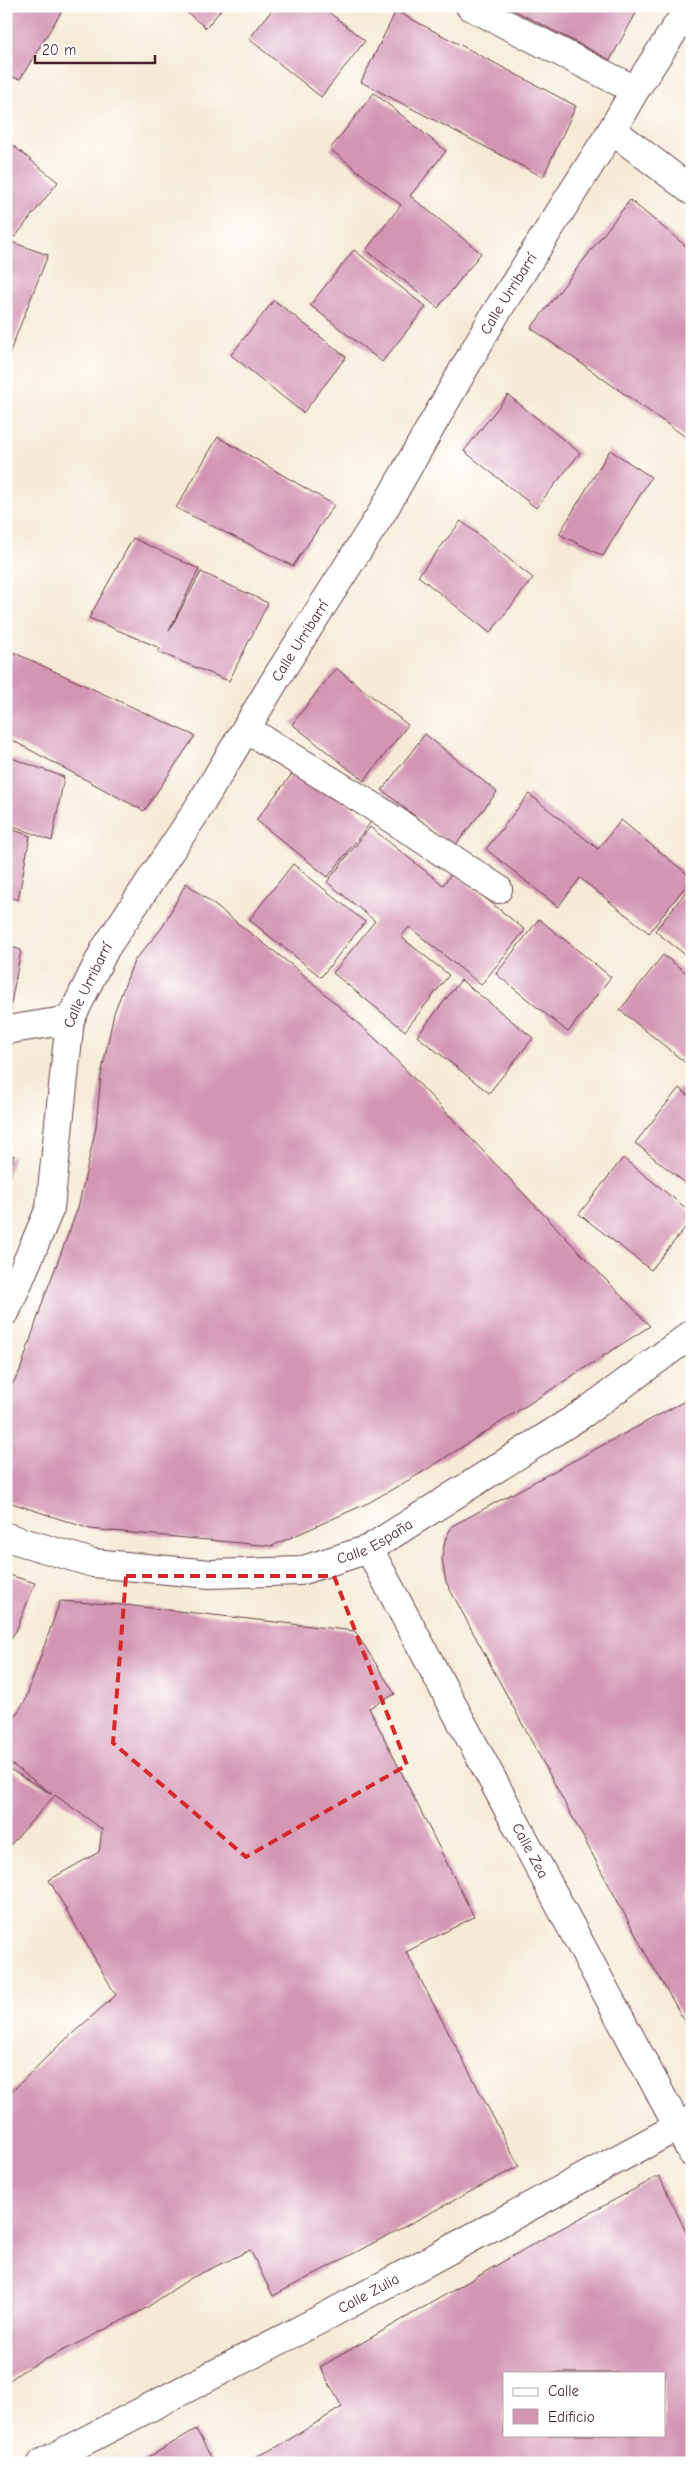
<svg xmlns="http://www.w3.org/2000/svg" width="698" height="2469" viewBox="0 0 698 2469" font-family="'Comic Neue',sans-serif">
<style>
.building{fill:#d395b2;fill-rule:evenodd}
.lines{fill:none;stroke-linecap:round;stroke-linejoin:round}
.street-casing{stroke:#643d45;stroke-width:30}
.street{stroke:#fff;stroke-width:28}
.marked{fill:none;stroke:#d62828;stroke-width:4;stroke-dasharray:10 6;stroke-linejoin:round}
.labels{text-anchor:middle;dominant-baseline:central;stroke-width:4;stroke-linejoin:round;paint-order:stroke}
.street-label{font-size:15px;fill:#4a1f2b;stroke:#fff}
</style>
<rect width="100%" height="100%" fill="#fff"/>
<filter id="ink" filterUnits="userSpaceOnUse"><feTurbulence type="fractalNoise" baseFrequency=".02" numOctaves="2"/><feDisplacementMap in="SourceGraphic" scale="10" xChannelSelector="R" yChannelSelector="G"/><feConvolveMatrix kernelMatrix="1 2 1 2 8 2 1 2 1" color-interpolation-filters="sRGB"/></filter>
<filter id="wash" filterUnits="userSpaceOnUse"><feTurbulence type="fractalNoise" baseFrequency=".0096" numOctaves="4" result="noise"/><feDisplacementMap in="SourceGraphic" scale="20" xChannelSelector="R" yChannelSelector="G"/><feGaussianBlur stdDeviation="1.12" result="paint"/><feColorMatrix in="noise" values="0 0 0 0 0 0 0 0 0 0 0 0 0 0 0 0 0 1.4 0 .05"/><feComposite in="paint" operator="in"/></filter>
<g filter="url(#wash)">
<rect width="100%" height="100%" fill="#f6ead6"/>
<g id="blocks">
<!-- building -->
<g class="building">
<path d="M6,6H65L20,79L6,76Z"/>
<path d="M179,6H224L206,28Z"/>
<path d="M275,6H321L365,41L321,97L249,39Z"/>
<path d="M506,6H640L610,60Z"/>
<path d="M396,11L576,106L543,177L361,82Z"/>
<path d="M374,93L446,151L410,196L481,253L438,308L366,250L401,205L330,149Z"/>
<path d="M6,140L58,182L15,237L6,231Z"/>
<path d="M630,200L692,251V431L687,438L531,328Z"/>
<path d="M6,240L48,255L9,354L6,353Z"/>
<path d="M354,250L426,307L382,362L310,305Z"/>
<path d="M274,300L346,357L303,413L231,355Z"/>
<path d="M508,395L580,453L536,508L464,451Z"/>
<path d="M218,437L334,505L293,566L176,508Z"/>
<path d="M610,450L651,477L603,556L559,534Z"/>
<path d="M461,521L533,578L490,633L418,576Z"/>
<path d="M133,538L199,569L169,631L201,572L268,603L229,681L158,652L160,648L89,618Z"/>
<path d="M6,649L195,736L144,811L6,737Z"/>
<path d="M336,668L408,725L364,781L292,724Z"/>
<path d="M425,734L497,792L454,847L382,790Z"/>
<path d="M6,756L64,777L52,841L6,823Z"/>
<path d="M299,765L371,822L328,877L256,820Z"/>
<path d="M529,794L598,849L621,820L692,878L649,933L580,878L558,907L486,849Z"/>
<path d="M6,827L30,836L18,900L6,895Z"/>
<path d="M370,827L443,885L453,872L525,930L481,985L409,927L401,937L449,975L405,1031L333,973L375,921L327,882Z"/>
<path d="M293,864L365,922L321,977L249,920Z"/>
<path d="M186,883L298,970L379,1042L650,1326L423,1472L368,1503L272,1546L90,1529L6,1501V1395L20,1371L44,1298L78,1208L96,1127L101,1075L114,1013L134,961L162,928Z"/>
<path d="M692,884V960L655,931Z"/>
<path d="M539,919L611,977L568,1032L496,974Z"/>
<path d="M6,945L21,950L9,1014L6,1013Z"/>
<path d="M663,955L692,977V1068L620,1010Z"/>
<path d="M461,980L533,1038L489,1093L417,1036Z"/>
<path d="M679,1088L692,1098V1188L635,1143Z"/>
<path d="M14,1155L7,1178H6V1159Z"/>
<path d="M623,1158L692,1213V1219L651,1270L579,1214Z"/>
<path d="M692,1395V2034L647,1956L446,1582L442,1559L445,1540L452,1526L687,1400Z"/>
<path d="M6,1574L35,1583L16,1631L6,1645Z"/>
<path d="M60,1601L124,1605L355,1631L395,1694L369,1708L474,1917L406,1952L519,2166L273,2296L250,2250L189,2279L143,2310L21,2372L6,2383V2097L55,2049L116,1995L49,1880L99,1852L102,1829L55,1795L6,1850V1767L52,1794L6,1760V1728L25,1701Z"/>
<path d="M659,2176L692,2244V2463H242L277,2447L342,2407L320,2367L551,2234ZM504,2373H664V2435H504Z"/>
<path d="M196,2429L214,2463H139L154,2454Z"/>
</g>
</g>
</g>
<g filter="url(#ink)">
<use href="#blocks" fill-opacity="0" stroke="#643d45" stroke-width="1"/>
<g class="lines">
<!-- street casing -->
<g class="street-casing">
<g id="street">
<path d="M470,6L635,90"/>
<path d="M612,130L692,191"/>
<path d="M246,729L374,807L498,889"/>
<path d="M6,1030L70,1020"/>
<path id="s1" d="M6,1311L50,1208L70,1020L105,949L194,815L280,672L383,511L494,316L612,130L635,90L690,6"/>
<path id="s2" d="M6,1537L93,1563L210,1574L300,1571L369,1549L584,1413L692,1334"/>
<path id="s3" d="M369,1549L692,2153"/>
<path id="s4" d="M42,2463L321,2319L692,2119"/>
</g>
</g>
<!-- street -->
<use href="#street" class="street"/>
</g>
</g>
<!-- marked area -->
<path class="marked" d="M126,1576H334L407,1765L246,1857L113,1743Z"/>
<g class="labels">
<!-- street labels -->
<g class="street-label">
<text stroke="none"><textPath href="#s1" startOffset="1150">Calle Urribarrí</textPath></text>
<text stroke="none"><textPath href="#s1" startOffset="745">Calle Urribarrí</textPath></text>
<text stroke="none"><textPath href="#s1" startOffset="340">Calle Urribarrí</textPath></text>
<text stroke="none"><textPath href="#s2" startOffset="379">Calle España</textPath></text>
<text stroke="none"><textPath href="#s3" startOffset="342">Calle Zea</textPath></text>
<text stroke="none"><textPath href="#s4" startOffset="368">Calle Zulia</textPath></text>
</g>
</g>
<!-- margin -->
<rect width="698" height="2469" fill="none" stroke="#fff" stroke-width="25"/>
<!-- legend -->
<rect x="503" y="2372" width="162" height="65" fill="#ffffff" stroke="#b7a5aa"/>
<rect x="513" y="2388" width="25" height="8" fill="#ffffff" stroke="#b7a5aa"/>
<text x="548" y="2396" font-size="15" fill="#4a1f2b">Calle</text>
<rect x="513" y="2409" width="25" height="15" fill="#d395b2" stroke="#b7a5aa"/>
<text x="548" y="2422" font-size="15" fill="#4a1f2b">Edificio</text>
<!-- scale -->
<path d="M35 55v8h120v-8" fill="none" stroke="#4a1f2b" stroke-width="2.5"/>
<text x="42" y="55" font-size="15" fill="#4a1f2b" stroke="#ffffff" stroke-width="4" paint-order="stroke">20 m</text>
</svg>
